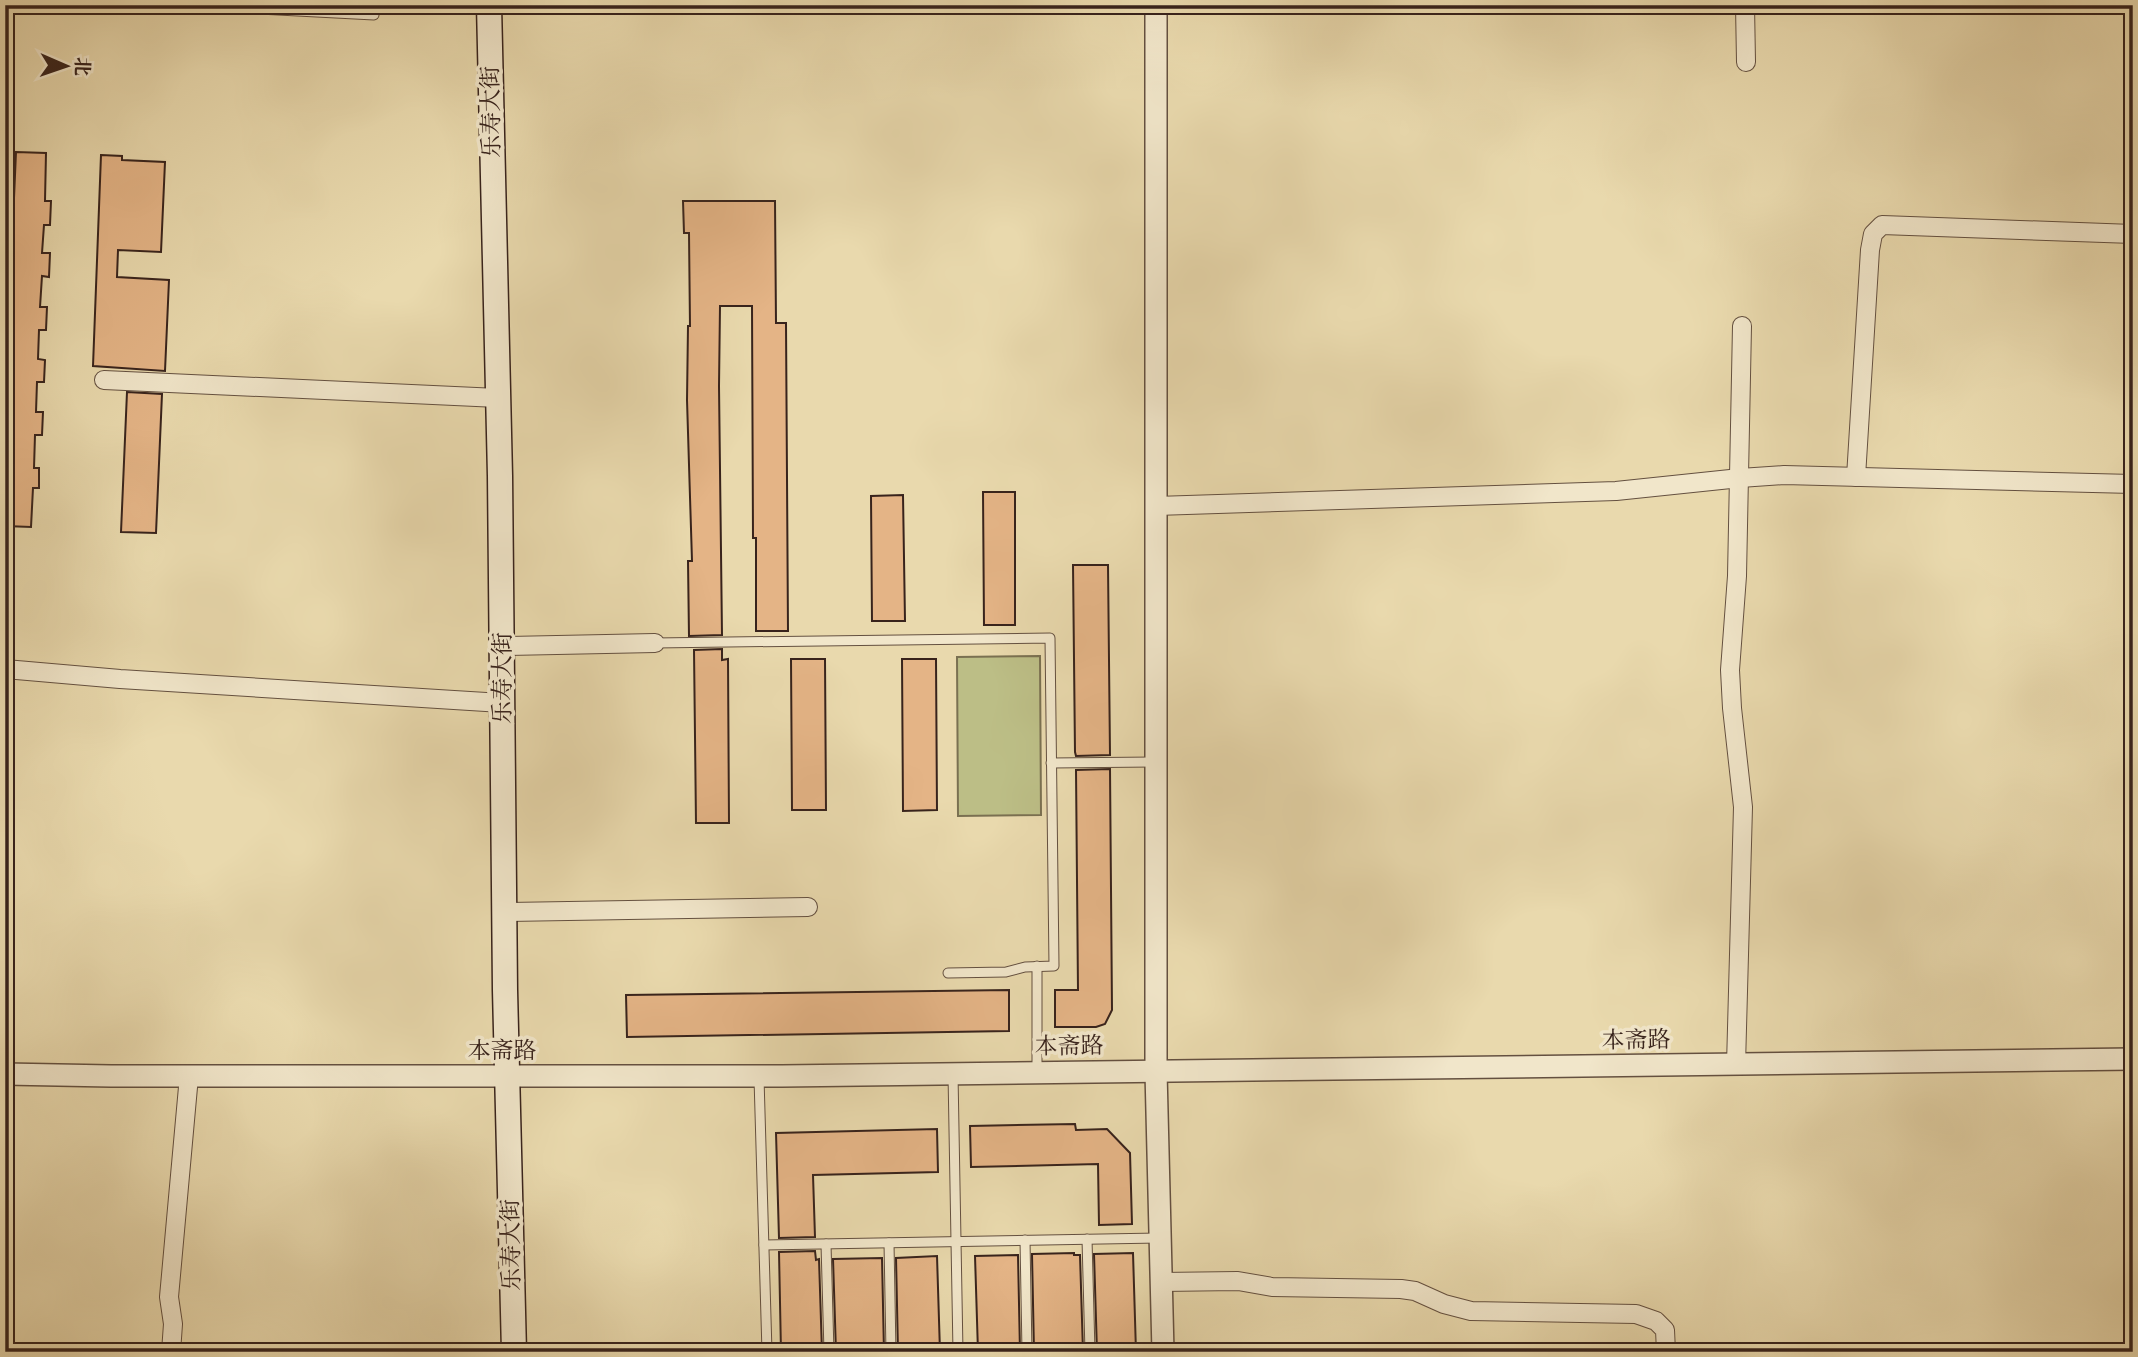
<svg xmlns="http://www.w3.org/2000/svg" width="2138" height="1357" viewBox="0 0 2138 1357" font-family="Cardo,'Noto Serif SC',serif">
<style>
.green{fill:#bcbe86;stroke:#7a7051;stroke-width:2}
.building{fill:#e4b486;stroke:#38231c;stroke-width:2}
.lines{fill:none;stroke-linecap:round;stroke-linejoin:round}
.service-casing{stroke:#645040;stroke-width:11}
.minor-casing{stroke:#645040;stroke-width:20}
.tertiary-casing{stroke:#645040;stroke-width:24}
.secondary-casing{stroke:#38231c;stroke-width:27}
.service{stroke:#f1e6ca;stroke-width:9}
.minor{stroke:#f1e6ca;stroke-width:18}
.tertiary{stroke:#f1e6ca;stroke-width:21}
.secondary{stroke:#f1e6ca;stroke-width:24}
.labels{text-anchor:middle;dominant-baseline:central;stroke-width:7;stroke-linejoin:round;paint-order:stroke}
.street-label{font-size:23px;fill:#38231c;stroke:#f1e6ca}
</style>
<rect width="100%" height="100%" fill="#e9d9ad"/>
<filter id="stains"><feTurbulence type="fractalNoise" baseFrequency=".00286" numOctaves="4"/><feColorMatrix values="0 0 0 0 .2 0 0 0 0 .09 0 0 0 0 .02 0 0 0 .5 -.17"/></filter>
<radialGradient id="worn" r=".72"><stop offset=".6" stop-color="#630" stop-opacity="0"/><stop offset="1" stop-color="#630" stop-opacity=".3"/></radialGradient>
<!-- green -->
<path class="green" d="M1040,656L1041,815L958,816L957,657Z"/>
<!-- building -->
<g class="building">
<path d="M16,152L46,153L45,201H51L50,225H44L42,253H50L49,277L42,276L40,307H47L46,330H39L38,359L45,360L44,382H37L36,412H43L42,435H35L34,468H39V488H33L31,527L5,526V405Z"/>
<path d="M101,155L122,156V160L165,162L161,252L118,250L117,277L169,280L165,371L93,366Z"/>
<path d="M683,201H775L776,323H786L788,631H756V538H753L752,306H720L719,386L722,635L689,636L688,561H692L687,400L688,326H690L689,233H684Z"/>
<path d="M127,392L162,394L156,533L121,532Z"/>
<path d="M983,492H1015V625H984Z"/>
<path d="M903,495L905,621H872L871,496Z"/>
<path d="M1073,565H1108L1110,755L1076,756L1075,752Z"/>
<path d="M722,649V660L728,659L729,823H696L694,650Z"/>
<path d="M791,659H825L826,810H792Z"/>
<path d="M902,659H936L937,810L903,811Z"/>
<path d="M1110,769L1112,1010L1105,1024L1096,1027H1055V990H1078L1076,770Z"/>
<path d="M1009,990V1031L627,1037L626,995Z"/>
<path d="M1075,1124L1076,1130L1107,1129L1130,1153L1132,1224L1099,1225L1098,1164L971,1167L970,1126Z"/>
<path d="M937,1129L938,1172L813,1175L815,1237L779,1238L776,1133Z"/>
<path d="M815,1251L816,1260L819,1259L822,1352H781L779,1252Z"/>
<path d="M1074,1253V1255H1080L1083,1352H1034L1032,1254Z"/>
<path d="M1133,1253L1136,1352H1097L1094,1254Z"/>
<path d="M1018,1255L1020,1352H978L975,1256Z"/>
<path d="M937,1256L940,1352H898L896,1258Z"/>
<path d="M882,1258L884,1352H836L833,1259Z"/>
</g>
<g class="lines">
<!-- service casing -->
<g class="service-casing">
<g id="service">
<path d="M185,5L374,15"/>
<path d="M655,643L1050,638L1054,966L1025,967L1006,972L948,973"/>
<path d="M1051,763L1154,762"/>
<path d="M1037,1073V966"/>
<path d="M953,1074L958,1352"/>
<path d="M759,1078L767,1352"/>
<path d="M1087,1239L1090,1352"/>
<path d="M1025,1240L1027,1352"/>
<path d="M889,1243L891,1352"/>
<path d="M826,1244L829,1352"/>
<path d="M764,1245L1159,1238"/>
</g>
</g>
<!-- minor casing -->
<g class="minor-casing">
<g id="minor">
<path d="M1745,5L1746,62"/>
<path d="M104,380L498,398"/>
<path d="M1856,477L1870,250L1873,234L1882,225L2133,234"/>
<path d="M1156,506L1616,491L1740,478L1784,475L2133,484"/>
<path d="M502,646L655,643"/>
<path d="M5,669L120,679L502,703"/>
<path d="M504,912L808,907"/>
<path d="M1736,1065L1743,807L1732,708L1730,670L1737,576L1742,326"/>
<path d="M1161,1282L1238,1281L1272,1287L1401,1289L1415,1291L1444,1304L1471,1311L1636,1314L1656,1321L1665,1330L1666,1352"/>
<path d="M171,1352L173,1324L169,1297L189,1076"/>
</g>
</g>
<!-- tertiary casing -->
<g class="tertiary-casing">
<g id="tertiary">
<path d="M1156,5V1072L1163,1352"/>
<path d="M5,1074L111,1076H782L2133,1059"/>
</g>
</g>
<!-- secondary casing -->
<g class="secondary-casing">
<path id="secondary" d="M489,5L500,476L505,990L514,1352"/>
</g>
<!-- service -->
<use href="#service" class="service"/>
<!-- minor -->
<use href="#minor" class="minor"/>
<!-- tertiary -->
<use href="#tertiary" class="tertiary"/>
<!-- secondary -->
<use href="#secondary" class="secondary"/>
</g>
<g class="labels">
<!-- street labels -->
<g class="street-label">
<text transform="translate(491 112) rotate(-91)">乐寿大街</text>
<text transform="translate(502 678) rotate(-90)">乐寿大街</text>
<text transform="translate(1636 1040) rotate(-1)">本斋路</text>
<text transform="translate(1069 1046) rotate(-1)">本斋路</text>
<text x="502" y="1050">本斋路</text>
<text transform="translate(511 1245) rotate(-91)">乐寿大街</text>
</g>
</g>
<!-- margin -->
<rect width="2138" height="1357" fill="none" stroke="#e9d9ad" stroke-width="28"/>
<rect x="7" y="7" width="2124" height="1343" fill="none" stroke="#38231c" stroke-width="3.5"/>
<rect x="14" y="14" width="2110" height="1329" fill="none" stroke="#38231c" stroke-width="2"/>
<!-- north arrow -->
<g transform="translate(66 66) rotate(92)" stroke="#f1e6ca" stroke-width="5" paint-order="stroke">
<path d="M0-5L12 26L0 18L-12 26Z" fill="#38231c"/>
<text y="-10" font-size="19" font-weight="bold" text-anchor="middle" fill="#38231c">北</text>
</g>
<rect width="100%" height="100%" filter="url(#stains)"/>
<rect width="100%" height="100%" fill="url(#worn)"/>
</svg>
